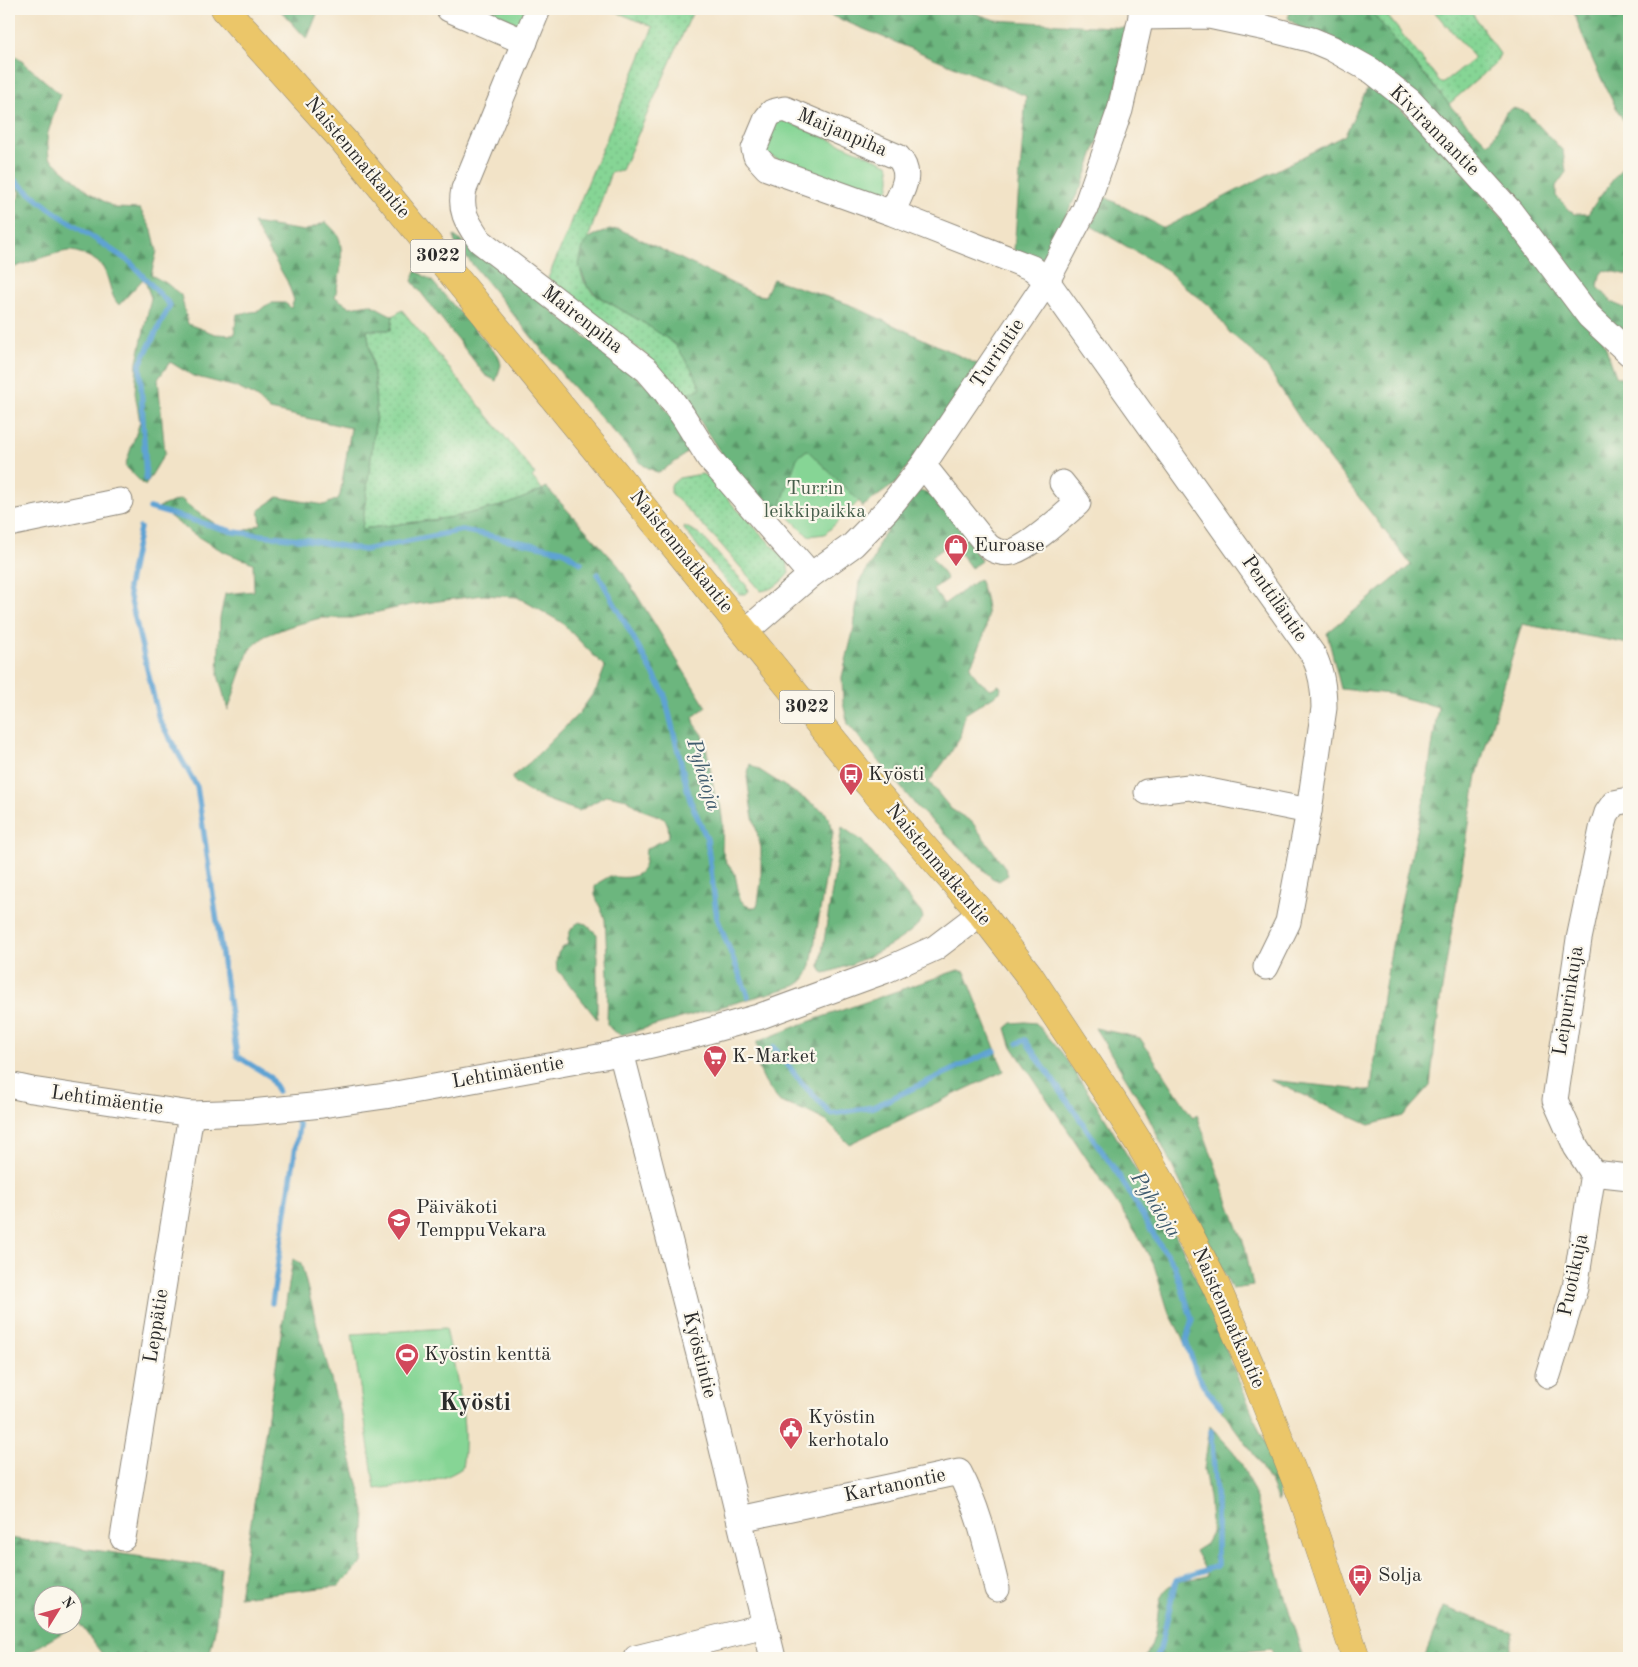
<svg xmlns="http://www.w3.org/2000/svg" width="1638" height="1667" viewBox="0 0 1638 1667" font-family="'Old Standard TT',serif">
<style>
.grass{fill:url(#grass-dots);stroke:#588060}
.forest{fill:url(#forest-firs);stroke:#4c7054;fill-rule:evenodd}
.green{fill:#86d595;stroke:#588060}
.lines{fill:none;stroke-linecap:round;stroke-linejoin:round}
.stream{stroke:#5ea3d3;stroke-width:5.5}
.minor-casing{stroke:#8e8779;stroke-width:27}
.major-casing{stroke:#8e8779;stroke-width:29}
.minor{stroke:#fff;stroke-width:25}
.major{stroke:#ebc669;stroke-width:28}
.labels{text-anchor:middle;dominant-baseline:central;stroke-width:4.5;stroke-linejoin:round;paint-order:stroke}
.shield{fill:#fbf7ec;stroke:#696865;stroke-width:1}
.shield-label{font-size:19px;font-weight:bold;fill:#2b2b2b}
.street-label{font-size:20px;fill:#2b2b2b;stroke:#fbf7ec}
.park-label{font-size:20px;fill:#465e4b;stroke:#fbf7ec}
.poi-label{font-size:20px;fill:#2b2b2b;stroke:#fbf7ec;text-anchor:start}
.water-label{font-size:21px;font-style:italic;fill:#3f5b6e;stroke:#fbf7ec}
.district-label{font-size:25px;font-weight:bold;fill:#2b2b2b;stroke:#fbf7ec}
</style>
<defs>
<pattern id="grass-dots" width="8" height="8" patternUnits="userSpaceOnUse" patternTransform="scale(1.25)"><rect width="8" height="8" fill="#86d595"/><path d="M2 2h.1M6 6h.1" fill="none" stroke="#74b781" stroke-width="1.8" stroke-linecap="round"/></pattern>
<pattern id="forest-firs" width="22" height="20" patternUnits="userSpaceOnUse" patternTransform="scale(1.25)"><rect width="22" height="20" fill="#6cb67e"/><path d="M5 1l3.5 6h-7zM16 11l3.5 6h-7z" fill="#599467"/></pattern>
</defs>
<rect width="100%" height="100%" fill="#fbf7ec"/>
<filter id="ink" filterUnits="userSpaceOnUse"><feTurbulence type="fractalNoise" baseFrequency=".02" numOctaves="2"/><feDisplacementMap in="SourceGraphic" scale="10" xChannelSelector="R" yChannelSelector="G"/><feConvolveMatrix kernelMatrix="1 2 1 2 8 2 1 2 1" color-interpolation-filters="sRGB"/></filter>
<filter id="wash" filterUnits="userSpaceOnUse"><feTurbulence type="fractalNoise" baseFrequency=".0096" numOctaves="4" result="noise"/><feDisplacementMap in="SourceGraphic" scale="20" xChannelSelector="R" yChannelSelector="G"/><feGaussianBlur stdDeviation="1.12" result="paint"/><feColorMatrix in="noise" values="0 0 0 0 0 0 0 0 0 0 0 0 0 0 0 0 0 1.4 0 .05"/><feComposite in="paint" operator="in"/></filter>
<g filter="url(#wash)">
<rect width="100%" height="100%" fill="#f2e3c7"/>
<!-- grass -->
<g class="grass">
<path d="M609,9H694L622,170L611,172L588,239C579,253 577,272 587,286C594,297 611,303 621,310C639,320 657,330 673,343C684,353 695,375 702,388L684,396L645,354L548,278L653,27Z"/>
<path d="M1369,9H1382L1442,84L1475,58L1432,9H1469L1500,54L1495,64L1449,104Z"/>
<path d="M402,310L535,474L532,477L543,490L509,504L454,517L362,529L376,416L375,382L367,330H391L393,316Z"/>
<path d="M702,474L710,478L732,504L787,561L789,573C781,583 774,589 761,591L717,540L671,493V485L679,478Z"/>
<path d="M684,526L700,534L746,585L748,591L745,594H739L724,579L684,529Z"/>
</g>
<!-- forest -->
<g class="forest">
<path d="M279,9H319L307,39Z"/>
<path d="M815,9H963L995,20L1127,28L1117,86L1083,183L1048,250L1042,258L1032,259L1014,250L1026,96Z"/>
<path d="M1291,9H1369L1453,109L1487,143L1491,142L1506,112L1513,108L1526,112L1563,151L1566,172L1556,186V196L1574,214H1588C1600,194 1617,177 1629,157V275L1604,270L1600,275L1598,287L1613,303L1629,310V339L1605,320L1438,123L1298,27L1288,18Z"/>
<path d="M1573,9H1619L1629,18V130C1606,92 1587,51 1573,9Z"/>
<path d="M9,50L60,94L47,136L49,158L90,193L115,208L140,209L152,230L157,251L151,275L166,283L181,295L188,324L215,334L234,335L237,314L259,311L265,306L272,303H285L291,308L294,300L287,281L253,223L304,231L326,222C331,227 339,234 340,241C344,260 339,279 335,297L350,307L370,304L393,316L391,330H367L375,382L376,416L362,529L454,517L509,504L542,490L546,487L618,565L706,707L693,717L695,724L703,735L709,761L715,797L720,804L723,824L722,849L726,862L735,874L740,899L745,905L750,907H756L758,903L761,882V848L752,813L747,777L750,764L825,812L831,823L833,833L811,965C808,975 805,981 795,986L621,1035L612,1030L607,1024L608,976L605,919L595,895V887L598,883L610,876C620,878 639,880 644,866C646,861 645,855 646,849L666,839L669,835L668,825L664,818L640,809L627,799L607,795L579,811C561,805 524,794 512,779L515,774L529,763L580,712L597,688L605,667L561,622L517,597L483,595L410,605L351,618H320L288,627L265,636L249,650L228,710L218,675L220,618L225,594L254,591L253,563C244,559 235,557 227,553C202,541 179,525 159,507L181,499L194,510L228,532L244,531L261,524L259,510L278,497L324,505L338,499L340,495L351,428L270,410L256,397L236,387L193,376L170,362L158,379L165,453L145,486L125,466L140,422L135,393L137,362L151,298L144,278L119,305C108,294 111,276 100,264C94,258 76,250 68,251C48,254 28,263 9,269V216L19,196V191L9,184Z"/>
<path d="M1371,80L1454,160L1602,337L1616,376L1629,382V644L1522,624L1477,775L1440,1001L1430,1086L1403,1116L1369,1125L1270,1080L1371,1091L1383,997L1394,934L1425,795L1438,707L1390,694L1341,689L1327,633L1411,565L1305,427L1267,367L1252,351L1230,333L1209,305L1185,287L1166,269L1091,226L1105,197L1164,228L1345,135Z"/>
<path d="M619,229L754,294L765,296L773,279L848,304L979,365L896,483L862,507L859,501L807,450L797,458L780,508L766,505L727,463L684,396L701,388L692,370L675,344L644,323L598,296L587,286L579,265L583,246L589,238L595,235L610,230Z"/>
<path d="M454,236L475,250L654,391L691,448L681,458L658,473L643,465L565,378L455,243Z"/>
<path d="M416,271L431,280L499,357L501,365L496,381L485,375L412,281Z"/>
<path d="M917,491C940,490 969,543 981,561L971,568L952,542L932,557L947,579L933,589L944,604L979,579C994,617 987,632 970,667C974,676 982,685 991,689L999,685L1001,688L1000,692L965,714L960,737L950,754L929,782L951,809L972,822L1004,866L1008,875L999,881L992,878L918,808L848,724L843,703L842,677L854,628L859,582L874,559L879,541L912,495Z"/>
<path d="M842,827L861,840L922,914L923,918C910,940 849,968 824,973L821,971L820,966Z"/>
<path d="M580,922L586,924L597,934V1019L557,969C555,958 557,950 567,945C569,935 569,927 580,922Z"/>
<path d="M958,970L965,972L1004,1071L849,1144L826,1121L808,1112L780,1102L767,1086L759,1069L757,1042L802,1024Z"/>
<path d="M1025,1022L1036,1023L1062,1053L1103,1115L1180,1243L1204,1296L1280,1480L1278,1501L1271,1484L1253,1453L1206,1389L1196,1372L1182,1337L1168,1310L1154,1265L1137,1234L1011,1045L1006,1028L1012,1023Z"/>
<path d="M1095,1028L1140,1038L1193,1118L1197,1115L1245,1247L1253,1286L1232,1289L1142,1104Z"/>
<path d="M293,1259L301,1263L365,1511L362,1563L339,1586L239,1597Z"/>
<path d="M1210,1426L1233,1451L1242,1465L1255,1495L1303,1658H1275L1271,1649L1251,1651H1228L1215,1658H1145C1150,1649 1154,1640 1156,1629C1160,1608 1155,1589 1181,1581C1190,1578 1199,1579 1208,1575L1195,1551L1206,1544L1212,1533L1209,1497L1204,1469Z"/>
<path d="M9,1538L221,1568L215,1630L209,1658H105L79,1623L19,1658H9ZM42,1594H72V1624H42Z"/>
<path d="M1444,1607L1513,1632L1508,1658H1424Z"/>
</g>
<!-- green -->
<g class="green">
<path d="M474,9H529L520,26L514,27Z"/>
<path d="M776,117L888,164C892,177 891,195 877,202L764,153Z"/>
<path d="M807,450L859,501L825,534L808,536L780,508L797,458Z"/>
<path d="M446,1328C455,1374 470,1421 462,1468C438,1485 404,1485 375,1489L352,1334Z"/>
</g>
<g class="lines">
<!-- stream -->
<g class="stream">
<path d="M9,176L50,209L130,262L170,305L140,364L146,479"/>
<path d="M150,508L234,532L308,540L364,550L462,530L563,551L581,563"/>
<path d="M140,528L128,588L159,719L197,787L237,1056L269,1076L278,1091"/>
<path d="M598,574L664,693L690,800L707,839L717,918L748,996"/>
<path d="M1018,1043L1025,1040L1122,1180L1156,1239L1174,1265L1192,1319L1186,1341L1196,1372L1206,1389L1221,1407"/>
<path d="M774,1047L801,1082L831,1114L873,1107L980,1057L995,1051"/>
<path d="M272,1303L299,1126L296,1120"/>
<path d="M1155,1658L1160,1649L1176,1580L1217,1566V1505L1211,1431"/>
</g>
</g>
</g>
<g filter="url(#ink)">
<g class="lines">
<!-- minor casing -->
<g class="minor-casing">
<g id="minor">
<path d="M449,9L525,42"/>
<path d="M538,9L464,189C459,212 468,223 480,241L647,370L665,391L683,416L709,458L811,575"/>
<path d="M1141,17L1209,16L1266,28L1312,40L1331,48L1372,71L1410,101L1427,119L1510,211L1589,316L1629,353"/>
<path d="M892,213C900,193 915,175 898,157L785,109L772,112L767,118L754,149L756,156L767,168L892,213L1032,268L1047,281L1314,656C1322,673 1324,689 1324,708L1309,811L1288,922L1266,967"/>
<path d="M923,465L987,545C993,551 1003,554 1012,552C1031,546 1062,517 1078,503L1062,483"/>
<path d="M9,524L120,501"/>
<path d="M746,631L811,575L853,545L887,510L923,465L1047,281L1085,209L1120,110L1141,17V9"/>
<path d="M1147,792L1189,787L1309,811"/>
<path d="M1629,800L1614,803L1607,813L1602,829L1579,939L1555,1100L1576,1147L1593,1173L1629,1177"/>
<path d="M621,1052L702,1366L773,1658"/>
<path d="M9,1085L32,1090L191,1114L251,1112L322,1105L385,1096L604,1056L694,1035L758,1017L884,971L935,948L981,913"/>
<path d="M1548,1375L1575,1288L1593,1173"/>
<path d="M740,1519L959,1472C979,1509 987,1548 997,1589"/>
<path d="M123,1538L191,1114"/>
<path d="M636,1658L765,1626"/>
</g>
</g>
<!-- major casing -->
<g class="major-casing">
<path id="major" d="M225,9L343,140L868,783L981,913L1029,975L1112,1100L1144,1151L1180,1216L1216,1286L1254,1374L1304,1501L1356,1658"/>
</g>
<!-- minor -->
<use href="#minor" class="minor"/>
<!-- major -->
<use href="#major" class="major"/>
</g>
</g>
<!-- icons -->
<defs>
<g id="shop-pin" transform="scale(1.25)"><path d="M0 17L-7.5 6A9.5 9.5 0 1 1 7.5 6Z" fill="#d1495b" stroke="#fbf7ec"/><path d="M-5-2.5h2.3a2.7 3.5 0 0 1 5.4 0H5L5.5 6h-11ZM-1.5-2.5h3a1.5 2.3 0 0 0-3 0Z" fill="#fff"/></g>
<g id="bus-pin" transform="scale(1.25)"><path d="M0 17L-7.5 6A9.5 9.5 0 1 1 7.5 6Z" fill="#d1495b" stroke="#fbf7ec"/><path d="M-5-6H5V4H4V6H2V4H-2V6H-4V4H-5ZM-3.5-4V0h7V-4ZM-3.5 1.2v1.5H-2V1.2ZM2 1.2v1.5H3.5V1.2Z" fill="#fff"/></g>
<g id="supermarket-pin" transform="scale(1.25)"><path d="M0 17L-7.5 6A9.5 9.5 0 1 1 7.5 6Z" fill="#d1495b" stroke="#fbf7ec"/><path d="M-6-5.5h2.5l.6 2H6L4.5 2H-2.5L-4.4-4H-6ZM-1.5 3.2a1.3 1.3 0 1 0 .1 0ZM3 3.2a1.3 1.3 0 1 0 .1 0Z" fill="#fff"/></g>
<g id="school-pin" transform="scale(1.25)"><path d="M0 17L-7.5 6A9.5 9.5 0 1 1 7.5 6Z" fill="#d1495b" stroke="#fbf7ec"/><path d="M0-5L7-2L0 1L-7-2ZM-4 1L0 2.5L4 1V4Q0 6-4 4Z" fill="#fff"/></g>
<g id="stadium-pin" transform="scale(1.25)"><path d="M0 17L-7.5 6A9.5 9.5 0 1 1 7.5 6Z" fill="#d1495b" stroke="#fbf7ec"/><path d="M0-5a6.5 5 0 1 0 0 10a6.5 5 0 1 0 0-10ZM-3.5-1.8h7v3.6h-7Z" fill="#fff"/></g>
<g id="civic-pin" transform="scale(1.25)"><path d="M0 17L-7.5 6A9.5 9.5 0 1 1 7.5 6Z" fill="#d1495b" stroke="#fbf7ec"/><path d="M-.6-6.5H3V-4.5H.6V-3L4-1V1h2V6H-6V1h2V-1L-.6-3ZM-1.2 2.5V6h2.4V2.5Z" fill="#fff"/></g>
</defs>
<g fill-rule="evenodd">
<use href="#shop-pin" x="956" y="546"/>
<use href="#bus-pin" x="851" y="775"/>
<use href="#supermarket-pin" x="715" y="1057"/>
<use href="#school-pin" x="399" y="1220"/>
<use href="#stadium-pin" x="407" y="1355"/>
<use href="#civic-pin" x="791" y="1429"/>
<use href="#bus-pin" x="1360" y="1576"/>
</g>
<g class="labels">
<!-- shield labels -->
<g class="shield">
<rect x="410.5" y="239.5" width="55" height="33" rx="4"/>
<rect x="779.5" y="690.5" width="55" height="33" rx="4"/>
</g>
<g class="shield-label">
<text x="438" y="256">3022</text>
<text x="807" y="707">3022</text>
</g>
<!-- street labels -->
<g class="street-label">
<text transform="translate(1434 131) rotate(45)">Kivirannantie</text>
<text transform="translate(842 133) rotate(23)">Maijanpiha</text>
<text transform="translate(357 158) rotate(50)">Naistenmatkantie</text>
<text transform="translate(582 320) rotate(38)">Mairenpiha</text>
<text transform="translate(998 354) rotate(-56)">Turrintie</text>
<text transform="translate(681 552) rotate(51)">Naistenmatkantie</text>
<text transform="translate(1274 599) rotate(55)">Penttiläntie</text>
<text transform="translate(938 865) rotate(50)">Naistenmatkantie</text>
<text transform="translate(1569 1001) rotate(-81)">Leipurinkuja</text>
<text transform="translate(508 1073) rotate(-10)">Lehtimäentie</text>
<text transform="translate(107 1101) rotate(8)">Lehtimäentie</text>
<text transform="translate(1574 1275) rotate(-78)">Puotikuja</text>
<text transform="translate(1228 1318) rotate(66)">Naistenmatkantie</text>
<text transform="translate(157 1326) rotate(-81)">Leppätie</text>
<text transform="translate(699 1355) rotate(76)">Kyöstintie</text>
<text transform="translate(895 1486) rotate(-12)">Kartanontie</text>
</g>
<!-- park labels -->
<g class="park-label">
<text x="815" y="489">Turrin<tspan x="815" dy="23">leikkipaikka</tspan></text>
</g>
<!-- poi labels -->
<g class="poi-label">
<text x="974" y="546">Euroase</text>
<text x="868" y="775">Kyösti</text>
<text x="732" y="1057">K-Market</text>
<text x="416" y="1208">Päiväkoti<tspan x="416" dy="23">TemppuVekara</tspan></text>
<text x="424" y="1355">Kyöstin kenttä</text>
<text x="808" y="1418">Kyöstin<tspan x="808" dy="23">kerhotalo</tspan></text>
<text x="1378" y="1576">Solja</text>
</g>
<!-- water labels -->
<g class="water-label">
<text transform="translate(703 775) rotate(73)">Pyhäoja</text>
<text transform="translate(1155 1205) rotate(57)">Pyhäoja</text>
</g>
<!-- district labels -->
<g class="district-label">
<text x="475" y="1403">Kyösti</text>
</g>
</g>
<!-- margin -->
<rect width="1638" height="1667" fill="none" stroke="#fbf7ec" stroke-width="30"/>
<!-- north arrow -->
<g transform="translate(58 1610) rotate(53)"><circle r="24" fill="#fbf7ec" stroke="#a8a59f"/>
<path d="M0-4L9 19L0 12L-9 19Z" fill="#d1495b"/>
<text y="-8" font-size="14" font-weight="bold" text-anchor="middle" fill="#2b2b2b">N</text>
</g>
</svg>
